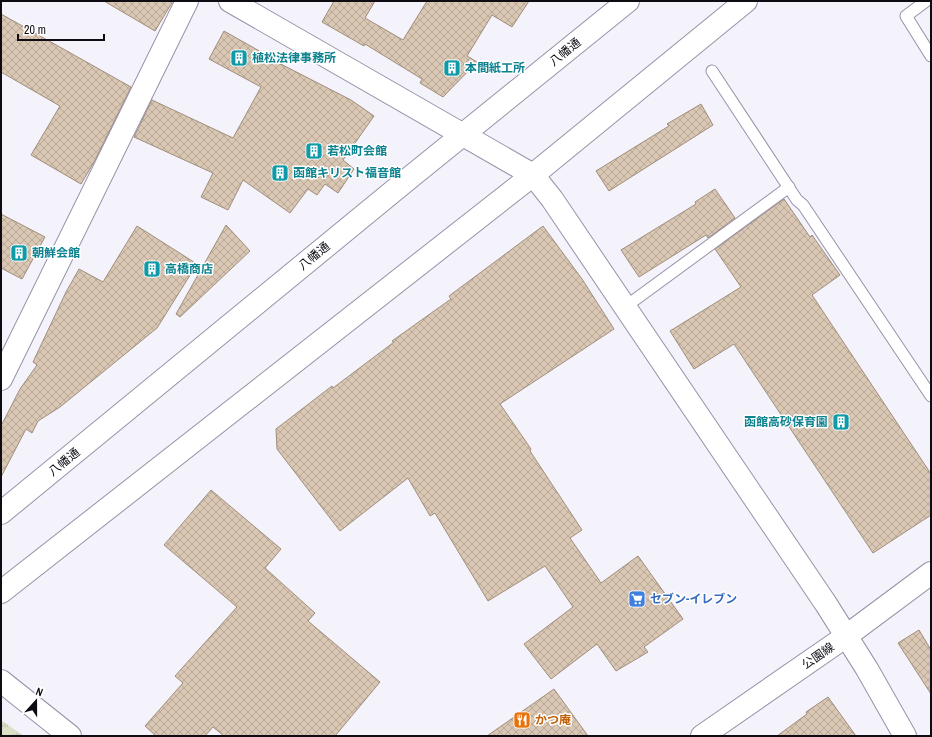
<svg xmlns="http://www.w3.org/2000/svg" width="932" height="737" viewBox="0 0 932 737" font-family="'Archivo Narrow','Noto Sans JP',sans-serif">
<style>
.grass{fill:url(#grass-tufts)}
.building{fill:url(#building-cross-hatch);stroke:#a08e7c}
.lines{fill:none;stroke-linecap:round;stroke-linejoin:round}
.lane-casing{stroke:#9892a8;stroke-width:13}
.street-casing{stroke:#9892a8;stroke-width:24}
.secondary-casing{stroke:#9892a8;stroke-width:24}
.lane{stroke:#fff;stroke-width:11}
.street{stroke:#fff;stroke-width:22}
.secondary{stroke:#fff;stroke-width:22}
.labels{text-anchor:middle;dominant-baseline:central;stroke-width:3;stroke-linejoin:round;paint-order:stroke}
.street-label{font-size:12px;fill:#0e0b13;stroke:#fff}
.culture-label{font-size:12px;font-weight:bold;fill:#0d838f;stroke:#fff;text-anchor:start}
.shop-label{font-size:12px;font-weight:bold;fill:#366cbe;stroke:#fff;text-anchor:start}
.food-label{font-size:12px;font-weight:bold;fill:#c56008;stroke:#fff;text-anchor:start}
</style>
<defs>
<pattern id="grass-tufts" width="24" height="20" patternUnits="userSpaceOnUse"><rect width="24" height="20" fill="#dce1ca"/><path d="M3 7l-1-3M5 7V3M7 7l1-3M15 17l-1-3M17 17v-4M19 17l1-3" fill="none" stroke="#bcc0ad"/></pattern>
<pattern id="building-cross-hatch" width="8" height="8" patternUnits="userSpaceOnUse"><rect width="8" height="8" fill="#d9c6b3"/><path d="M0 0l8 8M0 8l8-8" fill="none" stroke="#b9a999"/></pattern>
</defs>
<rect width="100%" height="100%" fill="#f4f2fb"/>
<!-- grass -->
<path class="grass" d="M1,720L24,736H1Z"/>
<!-- building -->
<g class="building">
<path d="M104,1H173L155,31Z"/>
<path d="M334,1H375L365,18L403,40L427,1H529L512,27L492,15L467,56L477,62L443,97L420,83L422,79L365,44L364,46L322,22Z"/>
<path d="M1,14L131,87L94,162L81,184L31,155L60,106L1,72Z"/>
<path d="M224,31L270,57L269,58L351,100L374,116L343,160L354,169L338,193L325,184L317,195L308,189L290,213L243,180L228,210L201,197L213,173L134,137L152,100L233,138L261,87L209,59Z"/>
<path d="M701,104L713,125L609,191L596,171L669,126L667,124Z"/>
<path d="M715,189L735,218L708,238L706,235L639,277L621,250L696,204L695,202Z"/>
<path d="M784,199L810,237L812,235L840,275L812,295L931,474V515L873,553L734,344L694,369L670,331L741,287L715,249Z"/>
<path d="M1,214L45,237L22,279L1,268Z"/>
<path d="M226,225L250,251L180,317L176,314Z"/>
<path d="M137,226L197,264L157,328L60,407L38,421L32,433L26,429L1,477V426L20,389L37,365L33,362L66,292L79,269L103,282Z"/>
<path d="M543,226L582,279L614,329L500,404L531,449L530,451L582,530L570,538L601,583L638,556L683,619L644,647L648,652L616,671L597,644L551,679L524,644L573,607L545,566L488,601L435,513L430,516L408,478L340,531L277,449L276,429L332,386L333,388L394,342L392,341L451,299L449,296Z"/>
<path d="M211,490L281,549L265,568L315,613L308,621L380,682L335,736H224L213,727L205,736H156L145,726L183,683L175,676L237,607L164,545Z"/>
<path d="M919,630L931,650V694L898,643Z"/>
<path d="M554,689L588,736H487Z"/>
<path d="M828,697L856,736H777L807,714L806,712Z"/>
</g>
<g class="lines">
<!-- lane casing -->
<g class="lane-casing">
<g id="lane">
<path d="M926,1L906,16L931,56"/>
<path d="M712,71L797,200L803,205L931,396"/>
<path d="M625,307L789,187"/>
</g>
</g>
<!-- street casing -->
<g class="street-casing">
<path id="street" d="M1,379L187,1"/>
</g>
<!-- secondary casing -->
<g class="secondary-casing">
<g id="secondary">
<path d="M230,1L533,175L552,199L826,604L867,669L905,736"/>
<path d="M1,513L413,175L628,1"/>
<path d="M1,592L533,175L746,1"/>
<path d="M1,681L70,736"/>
<path d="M702,736L845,637L931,573"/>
</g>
</g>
<!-- lane -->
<use href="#lane" class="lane"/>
<!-- street -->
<use href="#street" class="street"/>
<!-- secondary -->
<use href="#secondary" class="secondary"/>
</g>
<!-- icons -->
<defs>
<g id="building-square" transform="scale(0.9)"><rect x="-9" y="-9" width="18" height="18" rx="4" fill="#0f9aa8" stroke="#fff"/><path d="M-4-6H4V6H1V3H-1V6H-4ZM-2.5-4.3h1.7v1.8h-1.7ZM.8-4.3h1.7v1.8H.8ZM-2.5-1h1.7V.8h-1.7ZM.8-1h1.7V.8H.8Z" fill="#fff"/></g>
<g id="supermarket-square" transform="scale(0.9)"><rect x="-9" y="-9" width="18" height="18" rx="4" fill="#3f7fe0" stroke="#fff"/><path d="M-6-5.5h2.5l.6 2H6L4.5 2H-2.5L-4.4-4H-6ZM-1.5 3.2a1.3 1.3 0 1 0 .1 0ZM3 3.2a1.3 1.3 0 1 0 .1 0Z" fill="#fff"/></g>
<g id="restaurant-square" transform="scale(0.9)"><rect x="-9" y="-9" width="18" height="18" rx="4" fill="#e8710a" stroke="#fff"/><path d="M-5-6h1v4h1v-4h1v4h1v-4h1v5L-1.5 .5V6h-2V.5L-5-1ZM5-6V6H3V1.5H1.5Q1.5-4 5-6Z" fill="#fff"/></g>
</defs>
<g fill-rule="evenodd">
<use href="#building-square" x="239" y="58"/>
<use href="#building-square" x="452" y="68"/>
<use href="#building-square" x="314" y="151"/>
<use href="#building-square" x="280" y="173"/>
<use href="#building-square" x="19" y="253"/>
<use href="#building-square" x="152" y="269"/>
<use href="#building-square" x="841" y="422"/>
<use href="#supermarket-square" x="637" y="599"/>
<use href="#restaurant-square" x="522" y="720"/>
</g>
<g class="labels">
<!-- street labels -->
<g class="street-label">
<text transform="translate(565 52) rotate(-39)">八幡通</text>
<text transform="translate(314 256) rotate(-39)">八幡通</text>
<text transform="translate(64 462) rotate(-39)">八幡通</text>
<text transform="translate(818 656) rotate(-35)">公園線</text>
</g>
<!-- culture labels -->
<g class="culture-label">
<text x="252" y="58">植松法律事務所</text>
<text x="465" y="68">本間紙工所</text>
<text x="327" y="151">若松町会館</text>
<text x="293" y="173">函館キリスト福音館</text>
<text x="32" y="253">朝鮮会館</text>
<text x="165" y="269">高橋商店</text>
<text x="828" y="422" text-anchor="end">函館高砂保育園</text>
</g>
<!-- shop labels -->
<g class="shop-label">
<text x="650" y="599">セブン-イレブン</text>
</g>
<!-- food labels -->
<g class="food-label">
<text x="535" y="720">かつ庵</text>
</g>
</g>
<!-- border -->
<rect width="932" height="737" fill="none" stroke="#0e0b13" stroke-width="4"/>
<!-- north arrow -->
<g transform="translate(36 701) rotate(21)" stroke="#ffffff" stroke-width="3" paint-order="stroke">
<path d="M0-3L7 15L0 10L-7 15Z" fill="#0e0b13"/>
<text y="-6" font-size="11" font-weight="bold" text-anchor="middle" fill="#0e0b13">N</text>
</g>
<!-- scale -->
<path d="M18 34v6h86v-6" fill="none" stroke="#0e0b13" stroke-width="2"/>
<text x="24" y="34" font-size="12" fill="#0e0b13" stroke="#ffffff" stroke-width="3" paint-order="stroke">20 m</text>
</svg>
